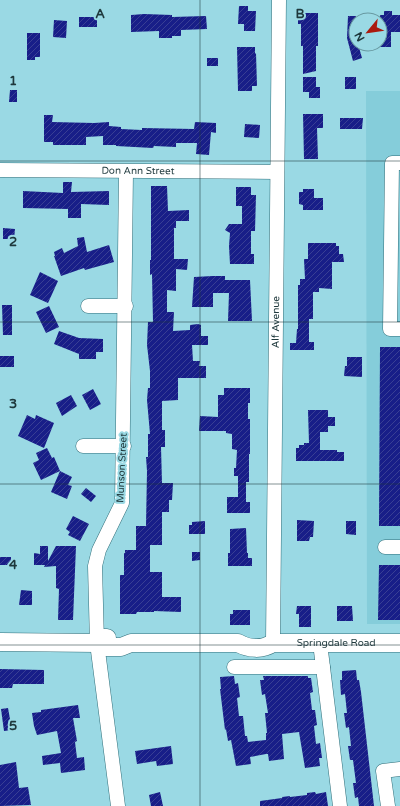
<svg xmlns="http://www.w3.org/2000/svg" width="400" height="806" viewBox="0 0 400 806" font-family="'Varela Round',sans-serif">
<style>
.built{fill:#85cdda}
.building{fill:url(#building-hatch)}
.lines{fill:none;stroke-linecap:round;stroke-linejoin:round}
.minor-casing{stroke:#316f7a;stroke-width:15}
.major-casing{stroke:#316f7a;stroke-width:19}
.minor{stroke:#fff;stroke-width:14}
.major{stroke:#fff;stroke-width:18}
.grid{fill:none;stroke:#1e383c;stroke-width:1;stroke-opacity:0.55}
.labels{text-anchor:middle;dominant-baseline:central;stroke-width:4;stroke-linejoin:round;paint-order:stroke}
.street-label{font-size:10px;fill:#1e383c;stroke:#9ad9e4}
.grid-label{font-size:13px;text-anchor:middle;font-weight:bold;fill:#1e383c;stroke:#9ad9e4;stroke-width:4;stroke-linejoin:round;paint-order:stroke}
</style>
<defs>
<pattern id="building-hatch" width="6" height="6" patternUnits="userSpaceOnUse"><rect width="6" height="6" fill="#181e88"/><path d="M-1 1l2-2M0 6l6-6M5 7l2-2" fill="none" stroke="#393f94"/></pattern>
</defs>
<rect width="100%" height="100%" fill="#9ad9e4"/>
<!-- built -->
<path class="built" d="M366,91H400V624H367Z"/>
<!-- building -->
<g class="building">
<path d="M239,6H248V11H256L255,31H244V24H238Z"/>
<path d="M384,11H392V15H400V32H391V47H380V15H384Z"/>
<path d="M298,13H318V46H316V71L303,74V46H301V24H298Z"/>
<path d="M144,14L172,15V17L206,16L207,29L181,30V36H172V38H159V31L131,32V15Z"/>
<path d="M348,16H356V44H358L362,58L353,61L347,38Z"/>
<rect x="79" y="17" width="18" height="10"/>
<path d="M54,20L67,21L66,38L53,37Z"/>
<path d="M27,33H40V57H35V60H27Z"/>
<path d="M237,47H255V54L256,53L257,86H252V91H238Z"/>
<rect x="207" y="58" width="11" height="8"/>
<path d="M303,77H316V87H320V98H309V92H303Z"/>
<rect x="345" y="77" width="11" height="12"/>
<path d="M10,90H17V102H9Z"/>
<path d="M303,114H323V128H317L318,159H304Z"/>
<path d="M44,115H53L52,122L94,123L109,122V126L121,127V129L142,130V128L194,129L195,122L216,123V133L211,132L209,155L196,154L197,143H176V147L154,146L153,148L116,146V145H103V136L86,137V145H53V142H44Z"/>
<path d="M340,118H363L362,129H340Z"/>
<path d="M245,124L260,125L259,138L244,137Z"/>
<path d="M63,182H72L71,192L109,191V205L81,204V218H68V209L23,208V191L63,193Z"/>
<path d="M151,186H167L168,211L189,210V221H176V228H174V259H188L187,270L176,269V291L167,290V312H174L173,331L190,330V325L198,324L201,325V336H208V345H192L193,361H200L199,366H206V378H178V400L162,401V430H165V447H161L162,483H173L172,500H169V512H162V545H150V572H162V597H181V612L154,611V612H137L136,614H120V575H124V553H125V550H136V526H146L147,471L146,457H148V434H150L147,400L148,388H150V371L147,345L148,322H153L152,274L150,275V260H151Z"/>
<path d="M236,187H251V195H256L255,231H251V254H254V264H230L229,246L230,233L225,230L229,224H242V206H236Z"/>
<path d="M303,189H314V198H323V210H303V205L299,204V192H303Z"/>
<path d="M3,228L15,229L14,239H3Z"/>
<path d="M84,237L87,252L109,245L114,262L85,270L84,268L61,276L54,256H55L54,252L62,248L64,253L78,246L77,238Z"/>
<path d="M308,243H336V246H339V254H343L344,262H332V289L319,288V292H313V319H309V342H314V350H290V343H296L297,329H298V285H300V279H305L304,259H308Z"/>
<path d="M40,272L58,281L48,303L30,295Z"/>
<path d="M213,276H225V280H250L252,321H228L229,293H213V307H192L194,277Z"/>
<path d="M2,305H12V335H3Z"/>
<path d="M49,306L59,327L46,333L36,312Z"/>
<path d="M59,331L79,338L103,339V352H96V359H79V354L54,344Z"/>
<path d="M380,347H400V526H379Z"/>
<rect x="0" y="356" width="14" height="11"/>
<path d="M347,357H362V377L344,376L345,366H347Z"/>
<path d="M224,388H250V403H248V419H250V454H249V482H246V502H250V513H227V497H238V476H234V468H236L237,450L232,449V434L226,433V431H199L200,416L218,417V395H224Z"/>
<path d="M93,389L101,404L90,410L82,395Z"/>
<path d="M71,395L77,406L62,416L56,403Z"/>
<path d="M308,410H328V417H335V426H328V432H320V450H337V452H344V461H296V448H299V445H304V443H309Z"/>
<path d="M27,415L35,419L36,415L54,423L44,448L18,436Z"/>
<path d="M47,448L52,458L54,457L60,471L41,480L33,463L39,460L36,453Z"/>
<path d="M60,471L72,477L68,485L72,486L67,499L51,492Z"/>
<path d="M86,488L96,496L91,502L81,494Z"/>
<path d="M73,516L89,524L80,541L68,535L70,532L66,529Z"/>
<path d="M297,520L314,521L313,537H310L309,541H297Z"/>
<path d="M205,521V534H189V525H192V522Z"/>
<path d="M346,521H356V535L346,534Z"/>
<path d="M246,528L247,553H248V558H252V566H228V553H230V529Z"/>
<path d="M40,546H48V561L56,546H76L73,620H58L59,589L56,588V566L44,567L45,565H34V553L40,554Z"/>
<path d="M192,552H200V560L192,561Z"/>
<rect x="0" y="557" width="11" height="8"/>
<path d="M379,565H400V620H378Z"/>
<path d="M21,590L32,591V605H19Z"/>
<path d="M297,606H311V627H299V614H296Z"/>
<path d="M337,606H352L353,621H337Z"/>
<path d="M233,610H250V625H230V614H233Z"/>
<path d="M0,669L44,670V684H13L12,688H0Z"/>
<path d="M356,670L357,680H359L361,692L374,806H359L358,797L355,798L353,783H356L353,760H350L348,746H351L349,727L346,728L344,713H347L345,694L341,695L340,680H342V671Z"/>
<path d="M234,676L235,684L238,683L240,697L237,698L239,716H243L245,736H247L248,742L266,740V733H267L265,713H268L265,694L262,695L260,680H264L263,676H308V678H311L313,692L310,693L312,710H315L317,725L314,726L316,744L320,743L322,758H319L320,766L305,768L299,732L282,734L284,759L269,761L268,754H266L250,757L251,764L236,766L231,740L228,741L226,729L225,730L220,689H221L220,677Z"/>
<path d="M78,705L80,718H73L77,741L75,742L77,758L84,757L85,770L61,773L60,763L43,765L42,756L61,753L57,731L37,735L34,726L32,713L41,712V710Z"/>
<path d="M8,708L12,730L4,731L1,709Z"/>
<path d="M171,746L173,764L157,766L156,761L137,764L135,751Z"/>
<path d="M16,762L19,788L28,787L31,805L0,806V765Z"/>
<path d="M160,792L163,806H151L149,795Z"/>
<path d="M315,792L316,794L326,792L328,806H260V801L282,798V797L290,796V797L307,795V793Z"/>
</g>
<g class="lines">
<!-- minor casing -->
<g class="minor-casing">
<g id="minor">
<path d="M400,163H392L390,329H400"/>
<path id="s1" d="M0,170L277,172"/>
<path d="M88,306H126"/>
<path d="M83,446H124"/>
<path d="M385,547H400"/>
<path id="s2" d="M273,643L279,0"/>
<path d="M320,643L340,806"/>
<path d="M234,667H323"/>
<path d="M118,806L97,643L95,566L99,550L122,503L126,172"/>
<path d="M388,806L383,771L400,769"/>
</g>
</g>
<!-- major casing -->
<g class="major-casing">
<g id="major">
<path d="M0,642L97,643L101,638H107"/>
<path id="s3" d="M97,643L102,647H121L131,643H238C249,649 262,650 273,643H400"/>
</g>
</g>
<!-- minor -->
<use href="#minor" class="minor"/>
<!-- major -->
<use href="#major" class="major"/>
</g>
<!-- grid -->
<path class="grid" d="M200,0V806M0,161H400M0,322H400M0,484H400M0,645H400"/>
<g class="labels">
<!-- street labels -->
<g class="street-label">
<text stroke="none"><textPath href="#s1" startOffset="138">Don Ann Street</textPath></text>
<text stroke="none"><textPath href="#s2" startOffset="321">Alf Avenue</textPath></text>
<text transform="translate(122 468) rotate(-87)">Munson Street</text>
<text stroke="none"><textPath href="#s3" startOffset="243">Springdale Road</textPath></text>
</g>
</g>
<g class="grid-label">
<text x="100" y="18">A</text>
<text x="300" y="18">B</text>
<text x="13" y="85">1</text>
<text x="13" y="246">2</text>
<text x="13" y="408">3</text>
<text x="13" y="569">4</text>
<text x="13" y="730">5</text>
</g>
<!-- north arrow -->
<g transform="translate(368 32) rotate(241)"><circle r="19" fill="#9ad9e4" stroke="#6899a1"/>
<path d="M0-3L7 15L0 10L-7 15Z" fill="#ab1a0e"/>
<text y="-6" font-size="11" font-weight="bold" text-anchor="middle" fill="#1e383c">N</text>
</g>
</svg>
